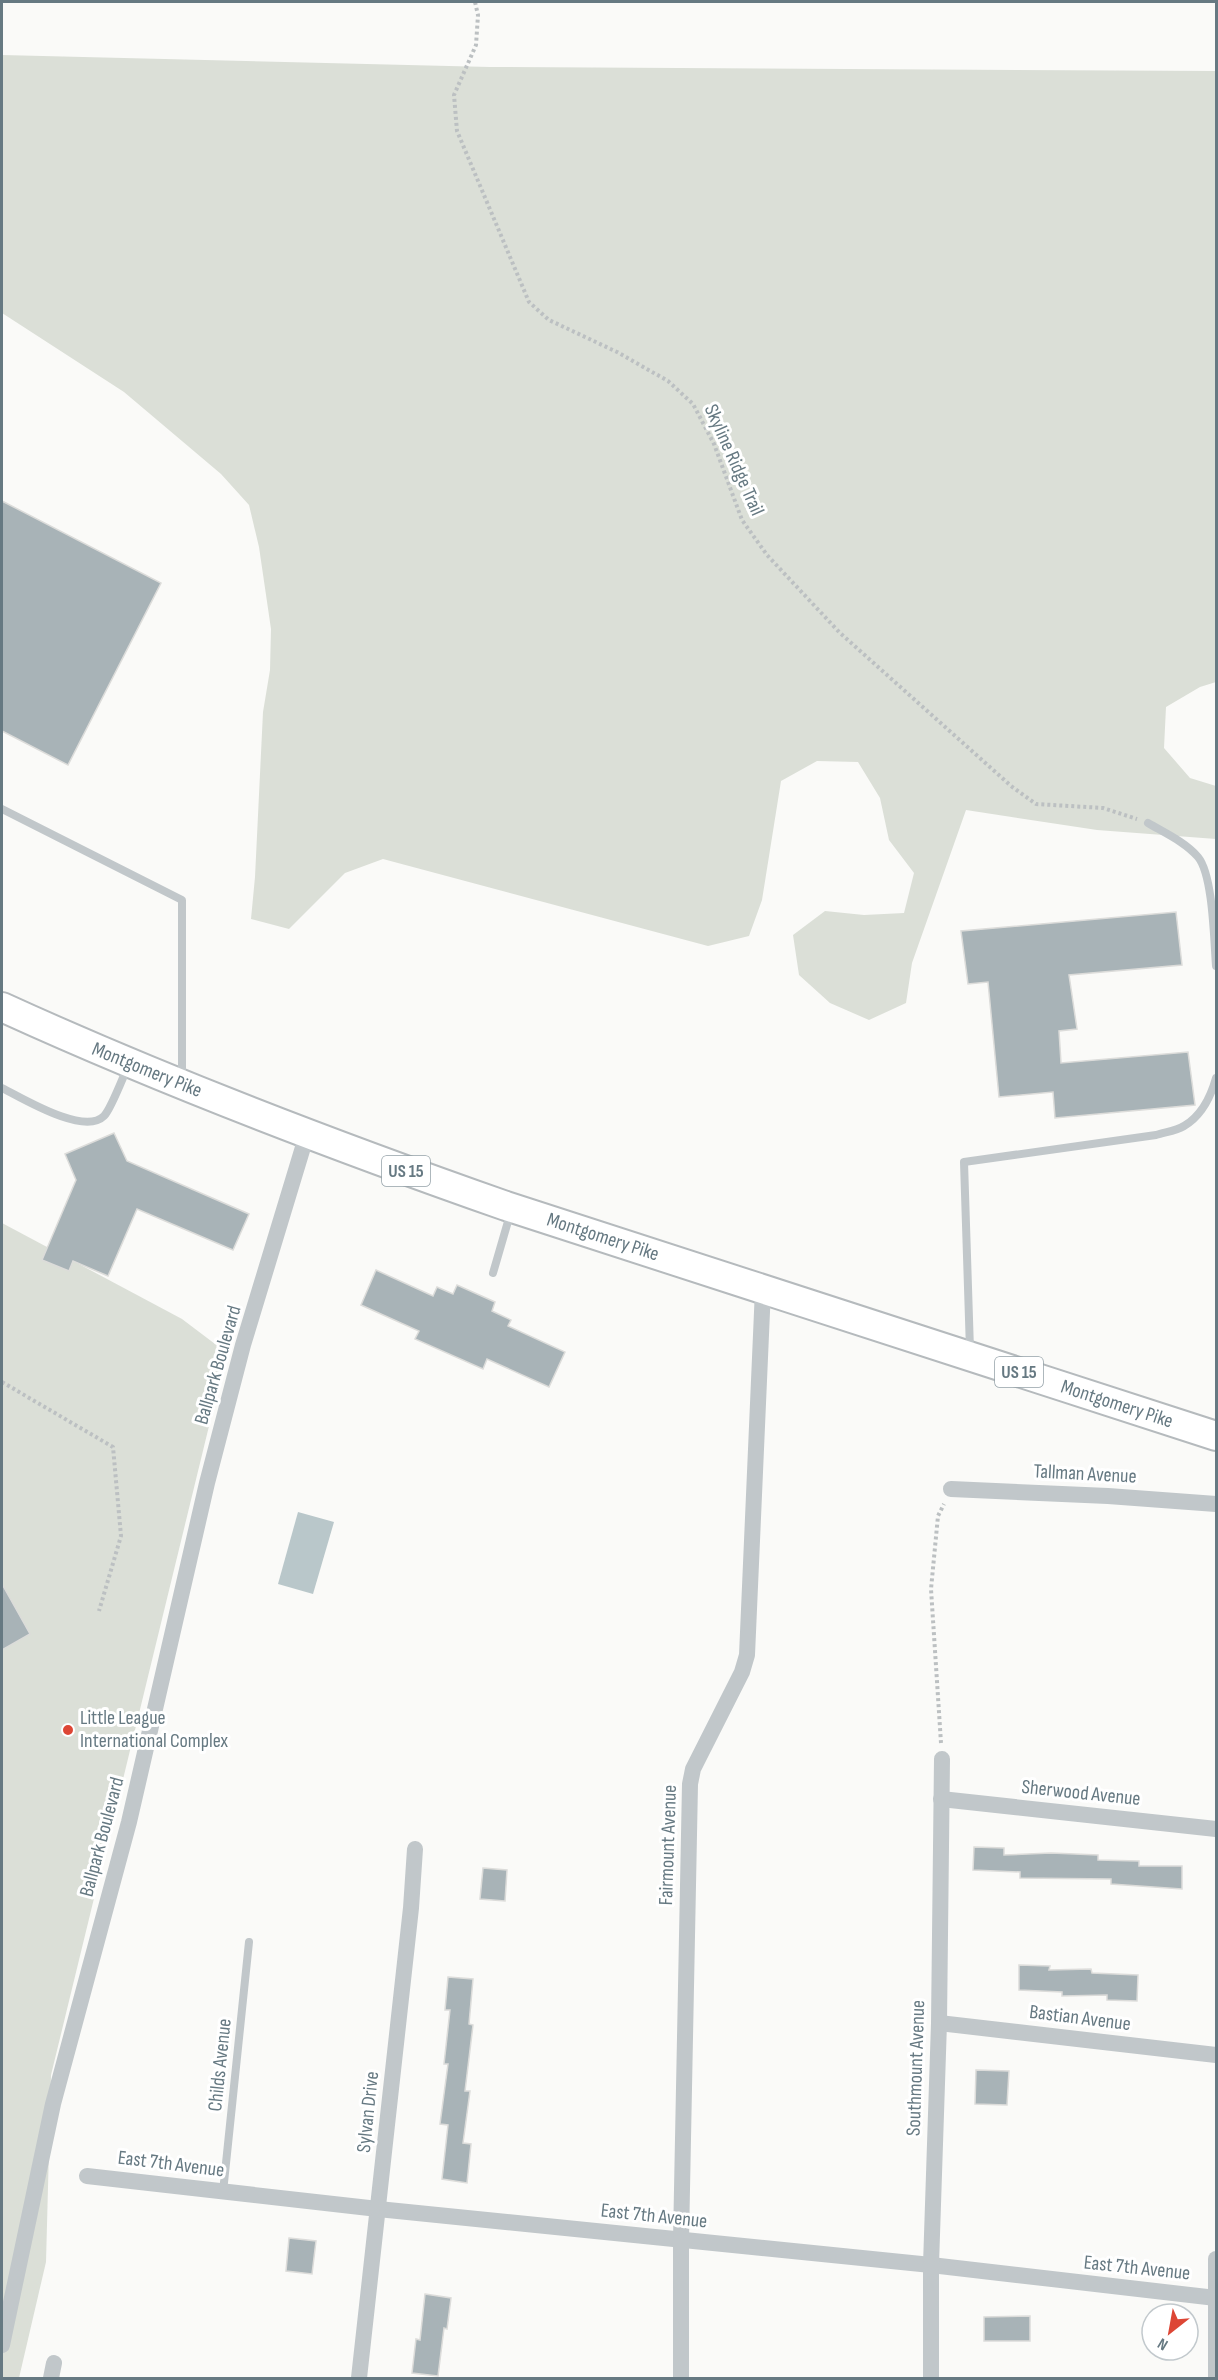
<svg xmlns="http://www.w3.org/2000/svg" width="1218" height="2380" viewBox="0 0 1218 2380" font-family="'Sofia Sans Condensed',sans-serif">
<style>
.green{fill:#dbdfd7}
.water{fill:#b9c7ca}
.building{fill:#a8b3b7;stroke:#dcdcda;stroke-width:1.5}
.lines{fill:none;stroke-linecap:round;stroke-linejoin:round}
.trunk-casing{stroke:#b5babd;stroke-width:32}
.path{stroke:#bcc0c2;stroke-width:4;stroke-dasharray:3 3;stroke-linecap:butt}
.service{stroke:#c1c7ca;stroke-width:8}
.minor{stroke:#c1c7ca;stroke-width:16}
.trunk{stroke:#fff;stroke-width:28}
.poi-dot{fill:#dd4635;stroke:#fff;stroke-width:2}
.labels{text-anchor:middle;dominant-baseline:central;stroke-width:6;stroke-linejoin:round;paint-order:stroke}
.shield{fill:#fff;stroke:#94a1a8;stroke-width:1.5}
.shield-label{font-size:18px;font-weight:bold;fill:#667982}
.street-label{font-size:20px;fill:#667982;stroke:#fff}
.poi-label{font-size:20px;fill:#667982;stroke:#fff;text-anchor:start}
</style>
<rect width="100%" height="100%" fill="#fafaf8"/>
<!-- green -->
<g class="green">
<path d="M2,55L490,67L1216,71V682L1200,687L1166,707L1164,748L1190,778L1216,786V839L1097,830L966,810L912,963L906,1003L869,1020L830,1003L799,975L793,935L825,911L864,915L904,913L914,873L889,840L880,798L858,762L817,761L781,781L762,900L749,936L708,946L383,859L345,873L289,929L251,919L255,877L263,712L270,670L271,629L259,547L249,505L221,474L124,392L2,313Z"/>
<path d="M2,1223L182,1319L219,1347V1385L51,2075L46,2262L19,2378H2Z"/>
</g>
<!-- water -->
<path class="water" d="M298,1512L334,1522L313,1594L278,1584Z"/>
<!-- building -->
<g class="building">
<path d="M2,501L161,583L68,765L2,731Z"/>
<path d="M1176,912L1182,965L1069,975L1077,1029L1059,1031L1061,1063L1188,1052L1195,1105L1055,1118L1053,1092L999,1097L988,982L968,984L961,931Z"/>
<path d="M114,1133L127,1161L249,1214L233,1250L137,1209L108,1276L73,1261L69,1271L42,1260L76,1180L65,1154Z"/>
<path d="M376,1270L433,1296L437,1287L453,1294L457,1285L495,1302L492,1311L511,1320L508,1326L565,1352L549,1387L487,1359L483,1369L415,1339L419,1331L361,1305Z"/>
<path d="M2,1584L30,1634L2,1650Z"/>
<path d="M974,1847L1004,1848V1855L1051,1853L1098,1855V1860L1139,1861V1866H1182V1889L1111,1884V1879L1020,1878V1872L973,1870Z"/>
<path d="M483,1868L507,1870L505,1901L480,1899Z"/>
<path d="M1019,1965L1050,1966L1049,1970L1091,1969L1092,1973L1138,1975L1137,2001L1107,2000V1995L1062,1996V1992L1019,1990Z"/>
<path d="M448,1977L473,1979L469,2024L473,2025L465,2091H470L463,2143L471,2144L467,2183L442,2179L448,2125L440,2124L448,2064H444L450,2010H445Z"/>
<path d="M976,2070L1009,2071L1007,2105L975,2104Z"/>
<path d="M289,2238L316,2241L312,2274L286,2271Z"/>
<path d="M425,2294L451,2298L447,2329L444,2328L438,2376L412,2373L416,2339L420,2340Z"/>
<path d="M1030,2316V2341H984V2317Z"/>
</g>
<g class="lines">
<!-- trunk casing -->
<g class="trunk-casing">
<path id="trunk" d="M2,1007C166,1082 335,1146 506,1206L1216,1436"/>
</g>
<!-- path -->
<g class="path">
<path d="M475,2L478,15L476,45L454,95L457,131L529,302L549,320L617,352L668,381L693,404L714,444L742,520L767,555L840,633L1011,786L1036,804L1103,808L1137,819"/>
<path d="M2,1382L113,1447L121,1536L99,1611"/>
<path d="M941,1743L931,1589L938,1516L944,1504"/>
</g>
<!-- service -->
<g class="service">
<path d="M2,809L182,900V1079"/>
<path d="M1148,823C1165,833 1185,842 1198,857C1213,875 1214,940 1216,966"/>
<path d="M2,1088C22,1098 84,1136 104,1116C111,1109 123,1077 128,1066"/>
<path d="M493,1273L511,1211"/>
<path d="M970,1350L964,1162L1156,1135C1165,1132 1176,1131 1184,1126C1201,1116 1211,1096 1216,1078"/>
<path d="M223,2192L249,1942"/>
</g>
<!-- minor -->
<g class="minor">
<path d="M951,1489L1108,1496L1216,1504"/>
<path d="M941,1799L1216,1829"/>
<path d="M939,2023L1216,2055"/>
<path d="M87,2176L378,2209L931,2265L1216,2298"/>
<path d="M2,2345L53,2104L129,1822L207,1483L243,1345L307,1134"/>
<path d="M51,2378L54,2363"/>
<path d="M359,2378L411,1908L415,1849"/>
<path d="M681,2378V2240L690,1784L693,1769L742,1672L747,1655L763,1289"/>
<path d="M931,2378V2265L939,2023L942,1759"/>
<path d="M1216,2378V2259"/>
</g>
<!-- trunk -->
<use href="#trunk" class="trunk"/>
</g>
<!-- markers -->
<circle class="poi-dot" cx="68" cy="1730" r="6"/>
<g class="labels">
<!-- shield labels -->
<g class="shield">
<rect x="382" y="1156" width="48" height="30" rx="4.5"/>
<rect x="995" y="1357" width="48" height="30" rx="4.5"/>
</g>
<g class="shield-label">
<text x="406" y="1171">US 15</text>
<text x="1019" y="1372">US 15</text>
</g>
<!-- street labels -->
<g class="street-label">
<text transform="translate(734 460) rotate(66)">Skyline Ridge Trail</text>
<text transform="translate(147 1070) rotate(22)">Montgomery Pike</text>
<text transform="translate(603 1237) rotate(18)">Montgomery Pike</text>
<text transform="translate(218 1365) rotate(-74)">Ballpark Boulevard</text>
<text transform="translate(1117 1404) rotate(18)">Montgomery Pike</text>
<text transform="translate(1085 1474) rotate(3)">Tallman Avenue</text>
<text transform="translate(1081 1793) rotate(6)">Sherwood Avenue</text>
<text transform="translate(102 1837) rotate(-75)">Ballpark Boulevard</text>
<text transform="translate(668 1845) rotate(-88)">Fairmount Avenue</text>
<text transform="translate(1080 2018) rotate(7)">Bastian Avenue</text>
<text transform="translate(220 2065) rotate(-84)">Childs Avenue</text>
<text transform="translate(916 2068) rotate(-88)">Southmount Avenue</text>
<text transform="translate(368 2112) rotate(-84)">Sylvan Drive</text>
<text transform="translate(171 2164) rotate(7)">East 7th Avenue</text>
<text transform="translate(654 2216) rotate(6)">East 7th Avenue</text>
<text transform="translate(1137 2268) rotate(6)">East 7th Avenue</text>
</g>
<!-- poi labels -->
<g class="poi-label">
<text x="80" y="1718">Little League<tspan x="80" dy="23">International Complex</tspan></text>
</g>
</g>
<!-- border -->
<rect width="1218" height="2380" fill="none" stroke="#667982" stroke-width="6"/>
<!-- north arrow -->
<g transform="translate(1170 2332) rotate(211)"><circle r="28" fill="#ffffff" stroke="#c2c9cd" stroke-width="1.5"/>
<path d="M0-4.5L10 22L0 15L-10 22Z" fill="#dd4635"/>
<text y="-9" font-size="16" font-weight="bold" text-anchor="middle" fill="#667982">N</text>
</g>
</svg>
